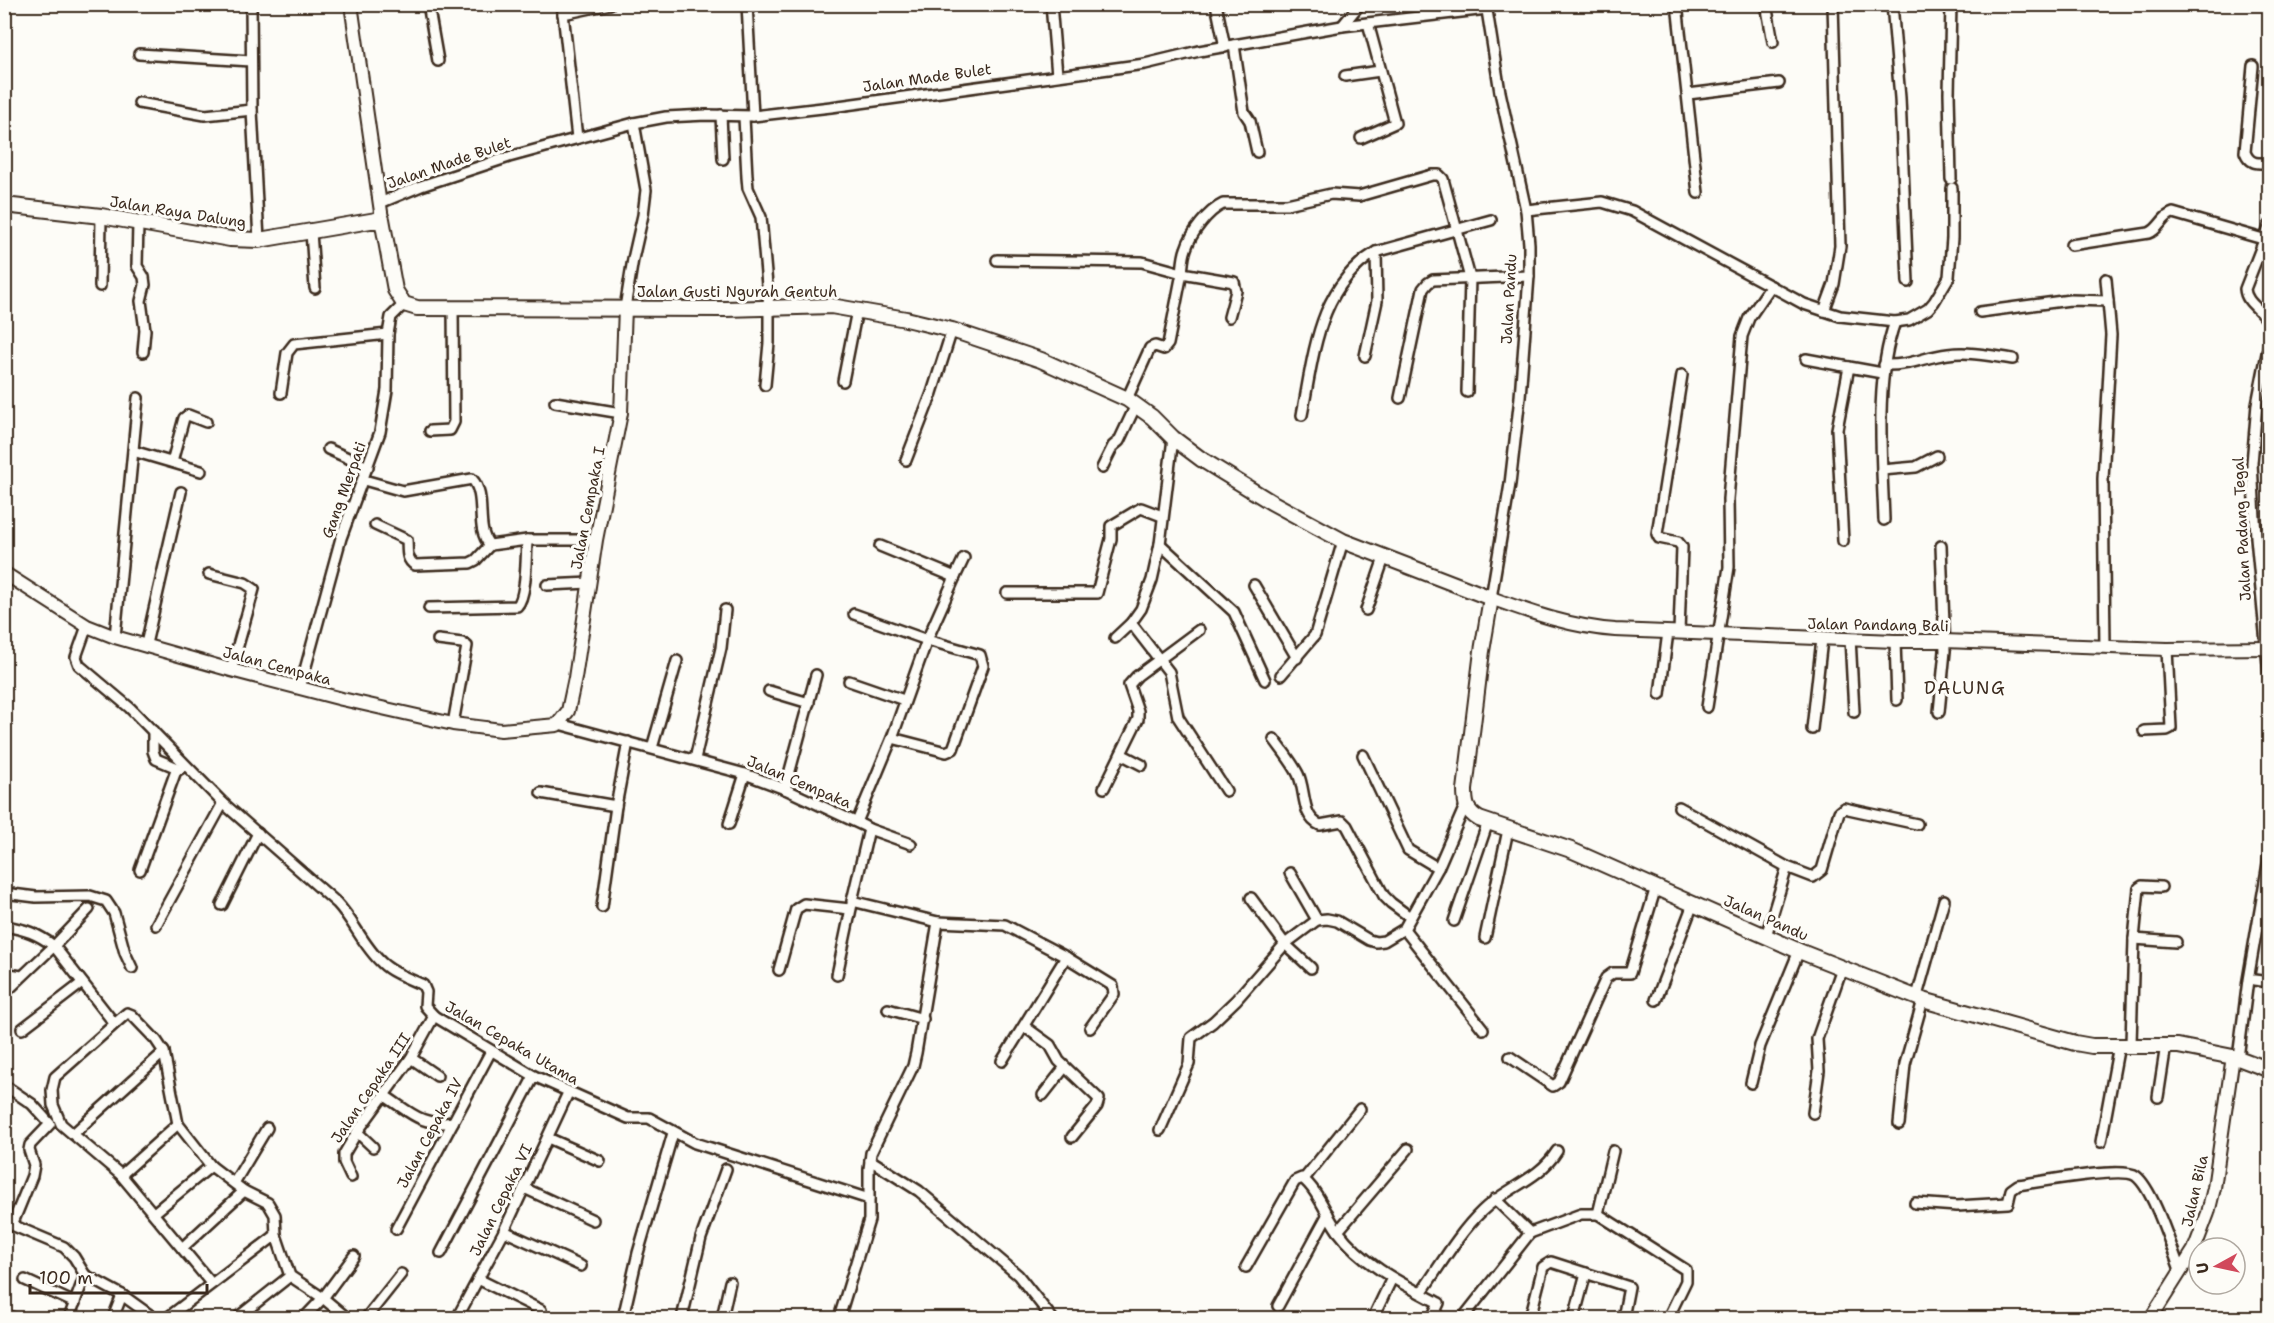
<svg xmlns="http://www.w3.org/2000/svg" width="2274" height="1323" viewBox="0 0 2274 1323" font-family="'Shantell Sans',sans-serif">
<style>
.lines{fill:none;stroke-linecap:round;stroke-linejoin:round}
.minor-casing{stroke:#3b2a1e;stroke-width:14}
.tertiary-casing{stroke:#3b2a1e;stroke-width:16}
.secondary-casing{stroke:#3b2a1e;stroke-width:18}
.minor{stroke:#fdfcf7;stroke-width:9}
.tertiary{stroke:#fdfcf7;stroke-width:12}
.secondary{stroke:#fdfcf7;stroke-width:14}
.labels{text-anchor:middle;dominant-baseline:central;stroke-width:6;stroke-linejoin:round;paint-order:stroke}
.street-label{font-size:15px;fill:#3b2a1e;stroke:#fdfcf7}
.quarter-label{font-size:18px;letter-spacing:1.5px;fill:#3b2a1e;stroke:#fdfcf7}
</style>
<rect width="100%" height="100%" fill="#fdfcf7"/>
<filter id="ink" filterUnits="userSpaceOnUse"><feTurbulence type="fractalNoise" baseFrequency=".0167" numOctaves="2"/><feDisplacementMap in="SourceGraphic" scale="12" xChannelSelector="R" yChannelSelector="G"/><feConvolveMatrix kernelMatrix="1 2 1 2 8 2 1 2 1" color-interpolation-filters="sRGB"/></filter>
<g filter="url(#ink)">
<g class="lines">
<!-- minor casing -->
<g class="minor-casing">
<g id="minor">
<path d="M251,4L252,110L259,240"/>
<path d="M428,4L438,61"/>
<path d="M562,4L577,138"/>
<path d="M747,4L753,116"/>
<path d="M1051,4L1057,75"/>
<path d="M1216,4L1225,47"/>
<path d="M1486,4L1500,92L1526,210L1529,244V276L1520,397L1510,484L1491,598"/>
<path d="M1677,4L1698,193"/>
<path d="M1766,4L1773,42"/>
<path d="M1892,4L1900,98L1908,282"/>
<path d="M563,14L610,4"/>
<path d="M1342,26L1360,4"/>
<path d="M1234,45L1244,112L1250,121L1257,152"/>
<path d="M139,54L251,61"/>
<path d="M2253,66L2245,152C2250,165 2258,163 2270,163"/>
<path d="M1345,76L1380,71"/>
<path d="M1688,94L1779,83"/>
<path d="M139,103L205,115L252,110"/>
<path d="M721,115L723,159"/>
<path d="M744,117L747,177L748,188L761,217L769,308V343L765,385"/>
<path d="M1361,138L1395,123L1368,23"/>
<path d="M1951,179L1949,93L1951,4"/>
<path d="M380,203L421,186L509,157L634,123L666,117L706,115L753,116L831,107L1145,64L1199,51L1342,26L1487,9"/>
<path d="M1526,210L1602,202L1632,211L1804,304L1840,316L1895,322L1909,320L1928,309L1934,302L1949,277L1952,238V188"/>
<path d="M138,224L137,266L144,277L145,285L141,301L145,330L143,352"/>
<path d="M2270,225L2245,289C2246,305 2265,310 2270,326"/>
<path d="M311,232L315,288"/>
<path d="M2071,245L2149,233C2160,229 2162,216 2173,213L2263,239"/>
<path d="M997,260L1142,262L1182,273L1168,344L1164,349L1155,346L1150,348L1127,399"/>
<path d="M100,286L101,216"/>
<path d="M625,308L633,259L643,215L646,190L634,123"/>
<path d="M1824,311L1834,284L1840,246L1833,4"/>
<path d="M1980,312L2070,300L2108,301"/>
<path d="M1229,317L1236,291L1234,282L1182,273C1183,265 1183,257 1186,249C1191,233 1208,211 1223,204H1287L1331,194L1359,196L1432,175H1439L1443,179L1470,278L1467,392"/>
<path d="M2270,338L2257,404L2252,463L2256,537L2270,685"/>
<path d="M1365,356L1377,301L1376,252"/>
<path d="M1806,359L1849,367"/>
<path d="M1884,365C1910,366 1924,357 1948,354C1969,351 1992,356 2013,359"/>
<path d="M843,381L857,310"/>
<path d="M281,393L287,353L294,344L388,334"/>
<path d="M1400,398L1423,289L1428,283L1433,280L1529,276"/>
<path d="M555,402L621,413"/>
<path d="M1302,415C1314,354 1318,287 1376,252L1491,220"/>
<path d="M430,431L450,430L454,422L453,308"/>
<path d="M328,449L368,467"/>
<path d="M133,451L201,471"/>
<path d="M906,460L932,393L952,330"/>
<path d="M172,462L184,418L188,415L206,422"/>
<path d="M1102,468L1113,446L1119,441L1136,405"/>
<path d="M1882,470L1916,467L1937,456"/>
<path d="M364,480L403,491L472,479C488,496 474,529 490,545L527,540H596"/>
<path d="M1884,520C1882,458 1874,380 1895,322"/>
<path d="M375,525L407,540C408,549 405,559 415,565L470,563L476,560L490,545"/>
<path d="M1843,541L1837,429L1849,367L1882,373"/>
<path d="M1160,544L1234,612L1265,680"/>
<path d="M209,574L245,583L254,589L231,670"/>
<path d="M955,577L964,558"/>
<path d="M547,585L590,583"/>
<path d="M1254,585L1297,658"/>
<path d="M1007,593H1097L1111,539V526L1141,508L1162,516"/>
<path d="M429,608L517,606C527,596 526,556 527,540"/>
<path d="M1366,610L1384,558"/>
<path d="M854,614L927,640L955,577L880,546"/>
<path d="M1131,623L1169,672L1178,717L1226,791"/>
<path d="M87,626L76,657L79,665L130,708L223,803L337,903C354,921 363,946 382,963C392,973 410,979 423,985L426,992L425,1006L434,1016L534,1076L628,1118H649L695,1143L869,1199"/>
<path d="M1679,632L1682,547L1678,542L1659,538L1657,534L1682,375"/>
<path d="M115,637L138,398"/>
<path d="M1115,638L1131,623L1141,609L1152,580L1160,544L1173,438"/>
<path d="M1850,638L1854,712"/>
<path d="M438,640L462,643L467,646L453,724"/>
<path d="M1895,641L1897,700"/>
<path d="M146,644L181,492"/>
<path d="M2105,647L2103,479L2111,335L2106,279"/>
<path d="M1281,675L1315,635L1343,541"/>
<path d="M849,681L904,700"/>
<path d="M300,688L341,538L380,432L387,390L388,334L391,317L404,304"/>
<path d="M769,691L809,703"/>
<path d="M1660,694L1668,632"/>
<path d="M1707,707L1729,567L1728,499L1742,336L1749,318L1771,286"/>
<path d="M1939,712L1945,651L1941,546"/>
<path d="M559,724L745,774L785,789L864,826L869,829L852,901L938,922L1005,925L1066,957L1002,1061"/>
<path d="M1812,729L1822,639"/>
<path d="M153,731V751L156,759L180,769"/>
<path d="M2144,731L2167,730L2171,728L2167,649"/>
<path d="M1274,739C1282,750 1292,762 1298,774C1306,790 1301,817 1320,825L1342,821L1347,826L1384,896L1391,903L1410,917"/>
<path d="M652,748L677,661"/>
<path d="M1121,754L1142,765"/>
<path d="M1363,755L1408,850L1438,868"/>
<path d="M695,759L721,648L725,610"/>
<path d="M1104,788L1138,719V711L1129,685L1137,676L1199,630"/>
<path d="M785,789L816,675"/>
<path d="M541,793L616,806"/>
<path d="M1679,807L1787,867L1813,877L1822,870L1839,812L1844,808L1917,824"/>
<path d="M857,822L892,738L927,640L980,655L983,666L953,749L946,752L892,738"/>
<path d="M729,824L745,774"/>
<path d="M869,829L911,844"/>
<path d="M140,870L177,768"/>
<path d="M1290,873L1317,920"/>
<path d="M4,893L36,897L90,896L106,901L114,913L125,953L132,968"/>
<path d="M1251,898L1285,944L1311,968"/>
<path d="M222,905L258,833"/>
<path d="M602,907L616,806L628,742"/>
<path d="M1454,921L1488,822"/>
<path d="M156,925L223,803"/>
<path d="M4,926C25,929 38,934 54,946L114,1023"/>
<path d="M1404,929L1483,1029"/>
<path d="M1766,936L1787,867"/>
<path d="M1485,938L1508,830"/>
<path d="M2134,939L2176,942"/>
<path d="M1066,957L1113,986L1114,994L1090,1028"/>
<path d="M779,970L796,909L804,904L850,909"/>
<path d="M4,973L21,976"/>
<path d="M837,975L852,904"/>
<path d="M2254,980L2270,982"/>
<path d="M8,990L54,946L89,909"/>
<path d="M1917,996L1944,900"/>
<path d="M1656,1000L1693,904"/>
<path d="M888,1009L923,1019"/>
<path d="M1025,1027L1050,1045L1059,1061L1099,1099L1097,1106L1072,1137"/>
<path d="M22,1029L82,983"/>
<path d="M2131,1044L2134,939L2139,888L2142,886L2161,887"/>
<path d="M1510,1057L1553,1086L1559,1082L1606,978L1613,973H1630L1656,887"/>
<path d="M411,1058L437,1076"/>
<path d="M2238,1058L2248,980L2270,852"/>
<path d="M2266,1068L2270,1049"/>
<path d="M1751,1083L1760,1046L1799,951"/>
<path d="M4,1085L32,1104L50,1124L30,1145L29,1150L34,1165L32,1176L12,1225"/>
<path d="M1043,1095L1065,1067"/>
<path d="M385,1096C410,1112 422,1127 453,1122"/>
<path d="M2158,1097L2166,1045"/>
<path d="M1813,1113L1819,1071L1817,1039L1842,968"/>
<path d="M1899,1124L1905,1064L1923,1000"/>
<path d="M1160,1130L1189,1064L1191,1038L1213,1022L1236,1000L1285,944L1317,920L1327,919L1337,921L1369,940L1376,942L1384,941L1404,929L1438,868L1465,806"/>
<path d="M357,1132L373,1147"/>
<path d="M73,1134L164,1052"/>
<path d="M548,1138L600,1161"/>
<path d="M2101,1142L2119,1045"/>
<path d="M870,1160L919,1191L1018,1275L1052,1318"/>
<path d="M121,1175L178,1124"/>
<path d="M351,1177L344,1162V1154L357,1132L411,1058L434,1016"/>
<path d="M1304,1179L1360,1109"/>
<path d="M234,1183L267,1128"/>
<path d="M524,1188L593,1220"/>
<path d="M1495,1199L1530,1233"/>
<path d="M1915,1203L1957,1206L2008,1203L2011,1190L2018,1185C2038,1182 2123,1166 2136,1176C2154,1190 2172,1250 2181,1272"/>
<path d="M154,1213L211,1166"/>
<path d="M1598,1214L1613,1151"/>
<path d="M4,1225H12L64,1247L74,1257L85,1275L122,1295L154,1318"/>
<path d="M396,1229L491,1051"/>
<path d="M504,1231L581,1266"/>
<path d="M1338,1231L1408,1149"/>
<path d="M1530,1233L1581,1214H1598L1686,1270V1281L1668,1318"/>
<path d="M182,1248L244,1191"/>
<path d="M441,1253L534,1076"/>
<path d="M1246,1267L1295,1181L1302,1178C1318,1190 1326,1215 1338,1231C1363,1265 1403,1284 1439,1303L1432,1318"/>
<path d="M478,1279L541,1310"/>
<path d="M25,1280L75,1303"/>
<path d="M211,1283L121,1175L61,1124L53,1105L52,1090L55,1077L127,1013L132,1015L156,1040L164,1052L178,1124L211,1166L244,1191L268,1203L275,1215L276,1235L290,1276L323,1298L347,1318"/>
<path d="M1421,1293C1440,1266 1458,1234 1482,1211C1505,1188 1539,1180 1557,1151"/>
<path d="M1278,1306L1328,1214"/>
<path d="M1466,1314L1530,1233"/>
<path d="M4,1315L14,1318"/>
<path d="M2268,1316L2270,1313"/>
<path d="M69,1318L85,1275"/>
<path d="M113,1318L122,1295"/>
<path d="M167,1318L276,1235"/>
<path d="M237,1318L290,1276"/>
<path d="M304,1318L323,1298L354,1256"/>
<path d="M366,1318L401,1274"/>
<path d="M457,1318L504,1231L568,1093"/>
<path d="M623,1318L638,1253L673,1133"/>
<path d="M682,1318L701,1238L726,1169"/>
<path d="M722,1318L730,1282"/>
<path d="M839,1318L869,1220V1169L871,1153L913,1066L916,1053L938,922"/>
<path d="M1373,1318L1392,1278"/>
<path d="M1530,1318L1543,1267L1551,1262L1629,1287L1623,1318"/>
<path d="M1574,1318L1586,1273"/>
</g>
</g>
<!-- tertiary casing -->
<g class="tertiary-casing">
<g id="tertiary">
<path d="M351,4L382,219"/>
<path d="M4,573L87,626L115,637L231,670L342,699L453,724L501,730L557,725L568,711L575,678L596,540L621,413L625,308"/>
<path d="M1491,598C1532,613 1572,627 1615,630L1895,641H1944L2167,649L2270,648"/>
<path d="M2151,1318L2194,1250L2208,1213L2214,1188L2233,1056"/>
</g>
</g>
<!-- secondary casing -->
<g class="secondary-casing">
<path id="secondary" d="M4,205L101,216L230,239L259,240L382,219L395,290L404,304L417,308L725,309L831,306L906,319L952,330L1041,360L1127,399L1152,417L1173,438L1201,459L1271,502L1343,541L1491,598L1482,651L1465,790C1465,804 1466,811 1479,819L1571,850L1799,951L1923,1000L2075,1043L2092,1046H2178L2238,1058L2270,1070"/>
</g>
<!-- minor -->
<use href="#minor" class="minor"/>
<!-- tertiary -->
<use href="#tertiary" class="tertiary"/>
<!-- secondary -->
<use href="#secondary" class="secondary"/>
</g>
</g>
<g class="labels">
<!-- street labels -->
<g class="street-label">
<text transform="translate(927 78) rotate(-8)">Jalan Made Bulet</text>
<text transform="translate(449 163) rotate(-19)">Jalan Made Bulet</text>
<text transform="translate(178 212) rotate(9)">Jalan Raya Dalung</text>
<text x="737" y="292">Jalan Gusti Ngurah Gentuh</text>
<text transform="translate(1509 299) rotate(-87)">Jalan Pandu</text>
<text transform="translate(344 490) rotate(-70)">Gang Merpati</text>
<text transform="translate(588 508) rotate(-79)">Jalan Cempaka I</text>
<text transform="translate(2242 529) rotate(-93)">Jalan Padang Tegal</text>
<text transform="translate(1878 625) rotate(1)">Jalan Pandang Bali</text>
<text transform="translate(277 666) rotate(15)">Jalan Cempaka</text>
<text transform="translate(799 782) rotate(23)">Jalan Cempaka</text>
<text transform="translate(1766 918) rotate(24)">Jalan Pandu</text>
<text transform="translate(512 1043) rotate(30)">Jalan Cepaka Utama</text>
<text transform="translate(371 1088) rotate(-56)">Jalan Cepaka III</text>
<text transform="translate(430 1133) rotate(-62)">Jalan Cepaka IV</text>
<text transform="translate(2195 1191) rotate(-77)">Jalan Bila</text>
<text transform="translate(501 1200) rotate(-64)">Jalan Cepaka VI</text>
</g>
<!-- quarter labels -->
<g class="quarter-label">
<text x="1965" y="688">DALUNG</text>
</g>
</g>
<!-- margin -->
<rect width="2274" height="1323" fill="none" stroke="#fdfcf7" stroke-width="24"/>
<rect x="12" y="12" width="2250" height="1299" fill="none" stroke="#3b2a1e" stroke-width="2" filter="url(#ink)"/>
<!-- north arrow -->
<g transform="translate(2217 1266) rotate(262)"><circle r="28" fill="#fdfcf7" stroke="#afa8a0" stroke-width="1.5"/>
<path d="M0-4.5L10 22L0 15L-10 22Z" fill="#d1495b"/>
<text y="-9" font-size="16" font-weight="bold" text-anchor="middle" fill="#3b2a1e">U</text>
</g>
<!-- scale -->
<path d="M30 1284v9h177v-9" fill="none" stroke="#3b2a1e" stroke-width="3"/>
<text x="39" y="1284" font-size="18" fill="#3b2a1e" stroke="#fdfcf7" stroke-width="4.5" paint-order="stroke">100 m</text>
</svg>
